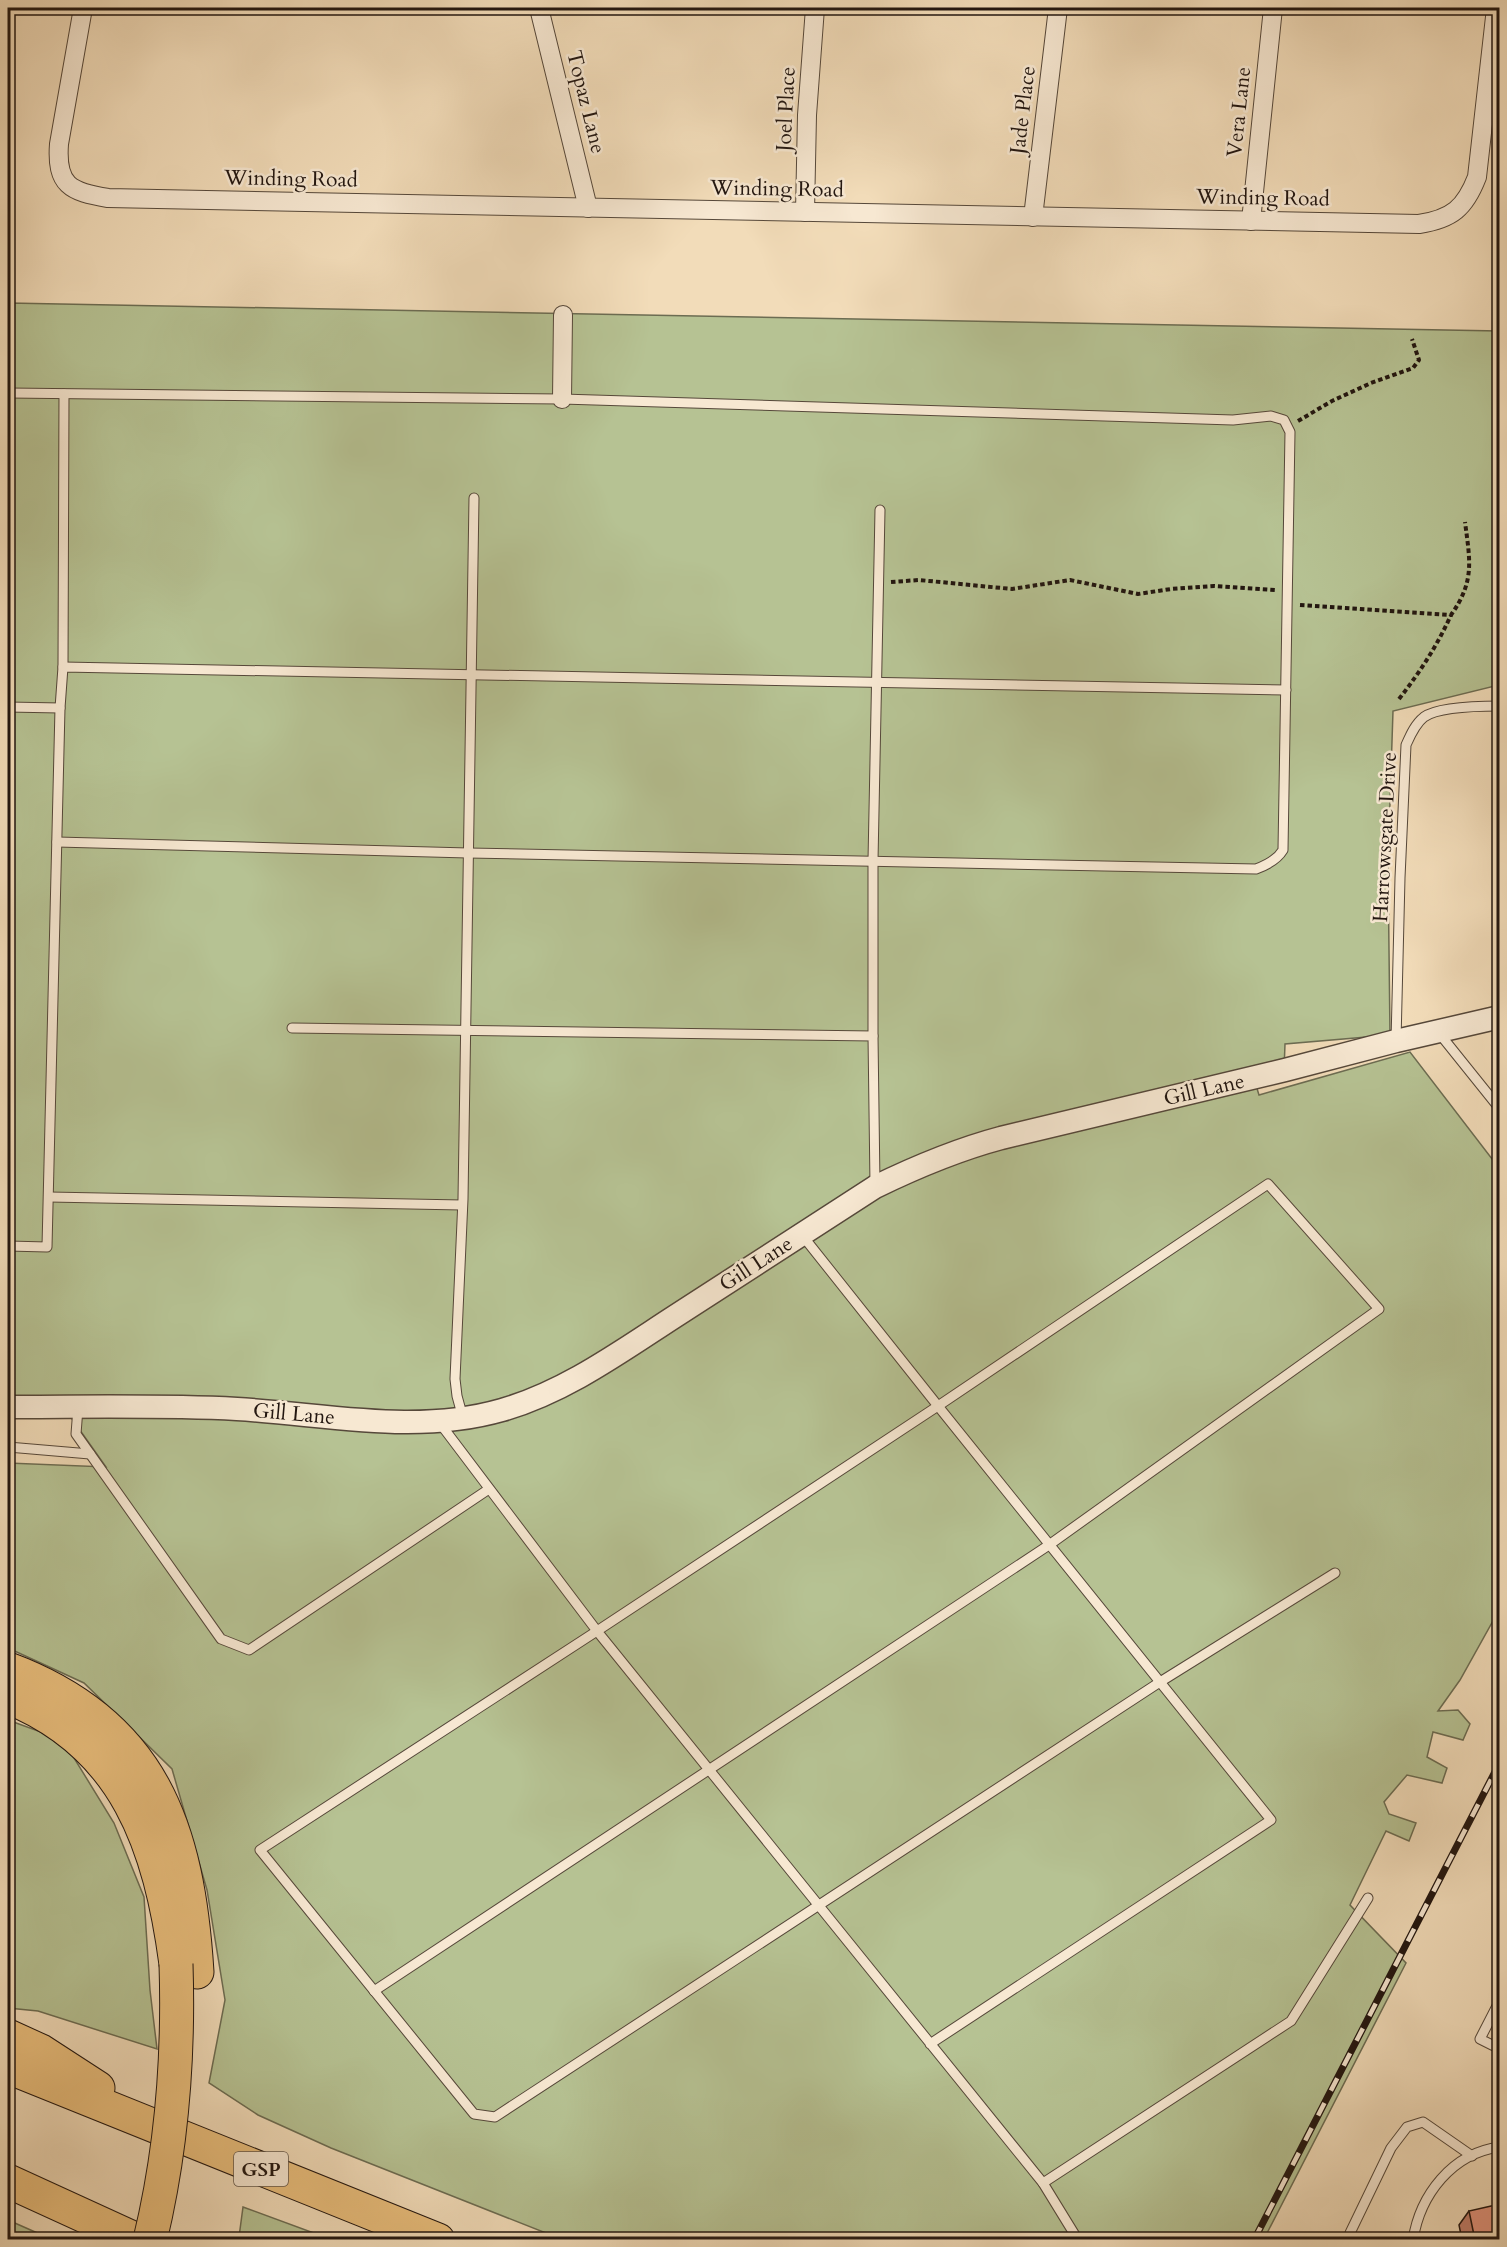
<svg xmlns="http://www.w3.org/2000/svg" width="1507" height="2247" viewBox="0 0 1507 2247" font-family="Cardo,serif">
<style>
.green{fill:#b6c293;stroke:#6c6c52;stroke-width:1.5}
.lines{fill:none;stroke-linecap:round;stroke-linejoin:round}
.service-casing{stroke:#56483a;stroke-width:11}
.minor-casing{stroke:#56483a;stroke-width:20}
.tertiary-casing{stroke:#56483a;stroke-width:25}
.motorway-casing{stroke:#221610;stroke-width:35}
.path{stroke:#221610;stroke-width:4;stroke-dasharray:4.5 3;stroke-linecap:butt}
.service{stroke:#f7e8d2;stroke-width:9}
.minor{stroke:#f7e8d2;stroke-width:18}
.tertiary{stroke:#f7e8d2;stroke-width:22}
.motorway{stroke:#e9be7c;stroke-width:33}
.rail-casing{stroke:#221610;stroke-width:7}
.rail{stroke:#f7e8d2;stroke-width:4.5;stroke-dasharray:14;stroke-linecap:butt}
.motorway-bridge-casing{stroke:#221610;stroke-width:35;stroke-linecap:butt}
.motorway-bridge{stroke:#e9be7c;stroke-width:33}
.wall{fill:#c27e6b;stroke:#221610;stroke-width:1.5}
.building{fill:#e1937c;stroke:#221610;stroke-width:1.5}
.labels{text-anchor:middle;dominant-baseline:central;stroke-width:5;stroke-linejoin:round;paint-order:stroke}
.shield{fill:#f7e8d2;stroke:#62554a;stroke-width:1.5}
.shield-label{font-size:20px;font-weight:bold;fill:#221610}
.street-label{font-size:21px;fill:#221610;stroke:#f7e8d2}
</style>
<rect width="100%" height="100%" fill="#f2dcb9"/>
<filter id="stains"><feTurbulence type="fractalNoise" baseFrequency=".00333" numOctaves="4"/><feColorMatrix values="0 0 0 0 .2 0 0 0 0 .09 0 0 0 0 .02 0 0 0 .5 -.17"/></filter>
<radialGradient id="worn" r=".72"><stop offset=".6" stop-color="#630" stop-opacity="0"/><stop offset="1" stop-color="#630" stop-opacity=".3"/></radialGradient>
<!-- green -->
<g class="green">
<path d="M8,303L1499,331V685L1393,711L1388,863L1390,1035L1285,1044L1284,1071L1255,1082L1259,1095L1410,1052L1499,1168V1610L1460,1680L1438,1711L1458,1710L1470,1724L1463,1740L1433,1732L1427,1757L1447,1768L1442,1783L1407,1775L1384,1802L1389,1814L1416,1823L1409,1841L1386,1831L1350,1905L1406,1963L1264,2239H561L331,2148L258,2115L209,2083L225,2000L207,1890L172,1769L84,1683L8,1648V1463L106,1467L65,1409L8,1408Z"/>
<path d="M8,1720L63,1740L114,1823L144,1897L150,1990L157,2049L38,2011L8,2008Z"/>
<path d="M243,2207L330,2239H245L239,2237Z"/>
<path d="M8,2220L51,2239H8Z"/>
</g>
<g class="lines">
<!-- service casing -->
<g class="service-casing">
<g id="service">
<path d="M8,393L562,399L1233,420L1271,416L1284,420L1290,432L1283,850C1277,860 1267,865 1256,869L468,853L57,842"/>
<path d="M63,667L64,394"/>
<path d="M8,707L60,708L63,667L1286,690"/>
<path d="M292,1028L873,1036L875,1185"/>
<path d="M1439,1033L1500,1109"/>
<path d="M873,1036V861L880,510"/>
<path d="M1396,1041L1400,878L1406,745C1410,736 1415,724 1424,717C1438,707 1481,706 1500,706"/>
<path d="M49,1197L462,1205"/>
<path d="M8,1246L47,1247L60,708"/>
<path d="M78,1408L76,1434L221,1639L249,1650L489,1489"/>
<path d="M463,1418L457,1396L455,1379L463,1199L474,498"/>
<path d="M439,1422L597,1631L260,1850L474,2114L495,2117L1160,1682L1335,1573"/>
<path d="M8,1447L90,1454"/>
<path d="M374,1991L1049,1545L1379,1309L1268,1184L938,1406L802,1235"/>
<path d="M1500,2000L1480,2039L1500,2049"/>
<path d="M930,2044L1271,1820L938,1406L597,1631L1043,2183L1078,2240"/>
<path d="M1043,2183L1291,2021L1368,1898"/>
<path d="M1355,2240L1350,2233L1391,2148L1407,2127L1423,2122L1472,2156"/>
<path d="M1413,2240C1420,2195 1452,2153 1500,2147"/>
</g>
</g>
<!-- minor casing -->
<g class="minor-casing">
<g id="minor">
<path d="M83,8L59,144C56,185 70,192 108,198L1419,224C1452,219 1465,208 1477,177L1496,8"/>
<path d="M539,8L588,208"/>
<path d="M805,212L807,115L815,8"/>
<path d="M1033,217L1058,8"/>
<path d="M1251,221L1273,8"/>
<path d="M562,399L563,315"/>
</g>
</g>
<!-- tertiary casing -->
<g class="tertiary-casing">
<path id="tertiary" d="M8,1407C84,1407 161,1405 237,1409C325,1414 415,1435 502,1410C565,1392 620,1352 674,1317C741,1274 808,1231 875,1187C916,1167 956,1150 1001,1138L1285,1070L1396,1041L1500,1017"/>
</g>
<!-- motorway casing -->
<g class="motorway-casing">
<g id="motorway">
<path d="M8,1669C153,1723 188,1828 197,1972"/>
<path d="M8,1697C127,1745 160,1846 176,1964"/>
<path d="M8,2036L41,2051L98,2088"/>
<path d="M8,2067L438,2240"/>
<path d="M8,2181L137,2240"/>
</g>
</g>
<!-- path -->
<g class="path">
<path d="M1298,421L1332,401L1371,383L1413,368L1419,360L1412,339"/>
<path d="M891,582L919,580L1012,589L1070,580L1138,594L1171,589L1214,586L1276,590"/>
<path d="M1300,605L1451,615C1475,581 1470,561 1465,522"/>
<path d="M1399,699C1420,672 1437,646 1451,615"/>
</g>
<!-- service -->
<use href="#service" class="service"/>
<!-- minor -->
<use href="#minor" class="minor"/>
<!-- tertiary -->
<use href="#tertiary" class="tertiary"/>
<!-- motorway -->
<use href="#motorway" class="motorway"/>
<!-- rail casing -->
<g class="rail-casing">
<path id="rail" d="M1254,2240L1500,1762"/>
</g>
<!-- rail -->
<use href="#rail" class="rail"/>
<!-- motorway-bridge casing -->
<g class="motorway-bridge-casing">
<path id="motorway-bridge" d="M150,2240C172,2149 179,2057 176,1964"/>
</g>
<!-- motorway-bridge -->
<use href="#motorway-bridge" class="motorway-bridge"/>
</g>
<!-- wall -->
<path class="wall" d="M1469,2211L1500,2240H1462L1459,2225Z"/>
<!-- building -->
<path class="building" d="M1500,2204V2240H1475L1469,2211Z"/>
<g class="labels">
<!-- shield labels -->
<rect class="shield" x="234" y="2152" width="54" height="34" rx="4.5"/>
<g class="shield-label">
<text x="261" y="2169">GSP</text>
</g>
<!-- street labels -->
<g class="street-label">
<text transform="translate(586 102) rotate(76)">Topaz Lane</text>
<text transform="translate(786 109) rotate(-87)">Joel Place</text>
<text transform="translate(1023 110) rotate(-83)">Jade Place</text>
<text transform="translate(1239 112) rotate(-84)">Vera Lane</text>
<text transform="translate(291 179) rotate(1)">Winding Road</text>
<text transform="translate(777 189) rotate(1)">Winding Road</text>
<text transform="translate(1263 198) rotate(1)">Winding Road</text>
<text transform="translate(1385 837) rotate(-87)">Harrowsgate Drive</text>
<text transform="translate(1204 1090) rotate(-13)">Gill Lane</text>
<text transform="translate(756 1264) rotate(-33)">Gill Lane</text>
<text transform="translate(294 1414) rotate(5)">Gill Lane</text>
</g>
</g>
<!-- margin -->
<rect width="1507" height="2247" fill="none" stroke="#f2dcb9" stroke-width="30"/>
<rect x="9" y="9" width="1489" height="2229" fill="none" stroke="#221610" stroke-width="3"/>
<rect x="15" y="15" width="1477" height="2217" fill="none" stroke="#221610" stroke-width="1.5"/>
<rect width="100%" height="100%" filter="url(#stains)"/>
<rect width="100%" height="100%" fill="url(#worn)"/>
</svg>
